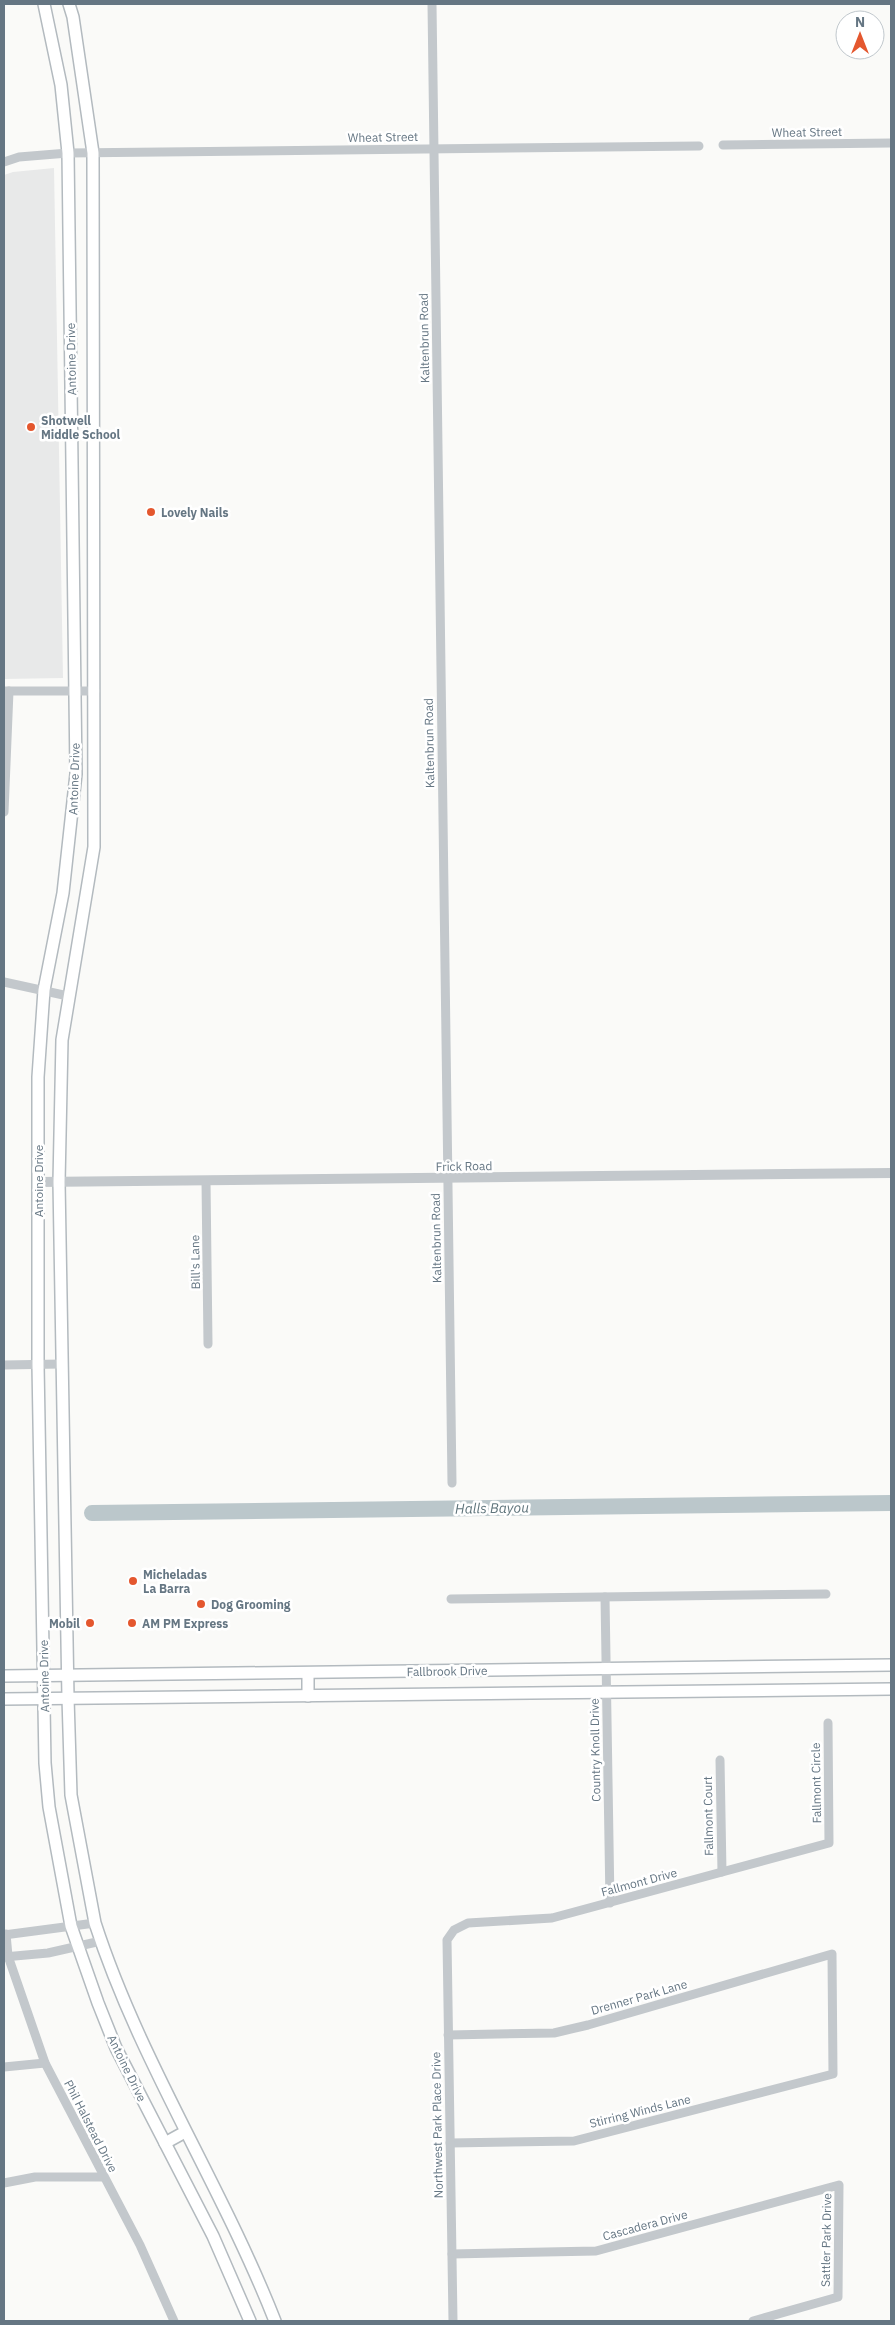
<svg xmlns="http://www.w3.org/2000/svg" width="895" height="2325" viewBox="0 0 895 2325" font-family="'IBM Plex Sans',sans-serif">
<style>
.built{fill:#e8e9e9}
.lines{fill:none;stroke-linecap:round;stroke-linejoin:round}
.river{stroke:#bbc7cb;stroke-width:16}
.secondary-casing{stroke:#b3babf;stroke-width:14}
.minor{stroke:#c3c8cc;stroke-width:9}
.tertiary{stroke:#c3c8cc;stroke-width:10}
.secondary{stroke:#fff;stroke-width:11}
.poi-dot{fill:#e4572e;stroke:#fff;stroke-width:2}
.labels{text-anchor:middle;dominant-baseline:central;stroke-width:5;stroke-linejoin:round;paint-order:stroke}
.street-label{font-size:12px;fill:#657683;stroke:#fff}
.poi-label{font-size:12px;font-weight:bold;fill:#657683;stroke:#fff;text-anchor:start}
.water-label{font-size:14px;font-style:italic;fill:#60757c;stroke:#fff}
</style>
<rect width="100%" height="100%" fill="#fafaf8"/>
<!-- built -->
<path class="built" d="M54,168L63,678L4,679V175L13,172Z"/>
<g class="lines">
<!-- river -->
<path class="river" d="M92,1513L891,1503"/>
<!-- secondary casing -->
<g class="secondary-casing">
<g id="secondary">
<path d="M44,4L61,85L68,153L76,774L63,893L44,990L38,1077V1365L45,1763L49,1807L71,1926L98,2003L116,2048L213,2236L250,2321"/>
<path d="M69,4L73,17L93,153L94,847L62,1040L59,1182L68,1698L71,1795L95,1923C140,2062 222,2186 275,2321"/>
<path d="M4,1676L891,1665"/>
<path d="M308,1696V1673"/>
<path d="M4,1699L891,1689"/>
<path d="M165,2143L185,2132"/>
</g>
</g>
<!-- minor -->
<g class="minor">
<path d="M432,4L452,1483"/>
<path d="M723,145L891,143"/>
<path d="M4,162L19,157L68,153L699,146"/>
<path d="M4,691H95"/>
<path d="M4,812L9,691"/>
<path d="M4,982L68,996"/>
<path d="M206,1181L208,1344"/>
<path d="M4,1365L61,1364"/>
<path d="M605,1597L610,1903"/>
<path d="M451,1599L826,1594"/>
<path d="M720,1760L722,1872"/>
<path d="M6,1934L8,1956L45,2063L140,2245L174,2321"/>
<path d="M4,1935L95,1923"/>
<path d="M4,1957L48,1953L101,1941"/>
<path d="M448,2035L554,2033L588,2025L832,1954L833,2074L574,2141L450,2143"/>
<path d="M4,2067L45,2063"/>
<path d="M4,2183L35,2177H103"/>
<path d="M452,2254L596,2251L839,2185L838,2297L753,2321"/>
<path d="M453,2321L447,1940L454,1930L468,1923L552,1918L829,1843L828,1723"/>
</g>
<!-- tertiary -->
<path class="tertiary" d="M38,1182L891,1173"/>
<!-- secondary -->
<use href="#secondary" class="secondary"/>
</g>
<!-- markers -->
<g class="poi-dot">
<circle cx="31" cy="427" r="5"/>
<circle cx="151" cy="512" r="5"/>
<circle cx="133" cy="1581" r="5"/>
<circle cx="201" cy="1604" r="5"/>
<circle cx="90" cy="1623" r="5"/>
<circle cx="132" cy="1623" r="5"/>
</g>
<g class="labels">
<!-- street labels -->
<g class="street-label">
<text transform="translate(807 132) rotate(-1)">Wheat Street</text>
<text transform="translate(383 137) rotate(-1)">Wheat Street</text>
<text transform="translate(424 338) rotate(-91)">Kaltenbrun Road</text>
<text transform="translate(71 359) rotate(-91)">Antoine Drive</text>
<text transform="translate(429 743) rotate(-91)">Kaltenbrun Road</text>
<text transform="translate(74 779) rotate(-88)">Antoine Drive</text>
<text transform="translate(464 1166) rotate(-1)">Frick Road</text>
<text transform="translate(38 1181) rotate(-90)">Antoine Drive</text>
<text transform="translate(436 1238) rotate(-91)">Kaltenbrun Road</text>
<text transform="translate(195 1262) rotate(-91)">Bill's Lane</text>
<text transform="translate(447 1671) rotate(-1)">Fallbrook Drive</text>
<text transform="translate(44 1676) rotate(-91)">Antoine Drive</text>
<text transform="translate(595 1750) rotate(-91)">Country Knoll Drive</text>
<text transform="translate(816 1783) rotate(-91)">Fallmont Circle</text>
<text transform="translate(708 1816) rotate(-91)">Fallmont Court</text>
<text transform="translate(639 1882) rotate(-15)">Fallmont Drive</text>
<text transform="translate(639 1997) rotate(-16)">Drenner Park Lane</text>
<text transform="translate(127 2068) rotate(64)">Antoine Drive</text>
<text transform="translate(640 2111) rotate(-14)">Stirring Winds Lane</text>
<text transform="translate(437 2125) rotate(-91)">Northwest Park Place Drive</text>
<text transform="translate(91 2126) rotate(63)">Phil Halstead Drive</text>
<text transform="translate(645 2225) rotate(-15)">Cascadera Drive</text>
<text transform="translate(826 2240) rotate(-89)">Sattler Park Drive</text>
</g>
<!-- poi labels -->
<g class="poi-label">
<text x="41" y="420">Shotwell<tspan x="41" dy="14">Middle School</tspan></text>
<text x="161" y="512">Lovely Nails</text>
<text x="143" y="1574">Micheladas<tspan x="143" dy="14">La Barra</tspan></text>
<text x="211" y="1604">Dog Grooming</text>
<text x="80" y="1623" text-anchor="end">Mobil</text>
<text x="142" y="1623">AM PM Express</text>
</g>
<!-- water labels -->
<g class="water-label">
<text transform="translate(492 1508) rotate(-1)">Halls Bayou</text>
</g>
</g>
<!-- border -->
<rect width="895" height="2325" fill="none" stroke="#657683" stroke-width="10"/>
<!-- north arrow -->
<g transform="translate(860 35)"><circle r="24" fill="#ffffff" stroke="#c1c8cd"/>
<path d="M0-4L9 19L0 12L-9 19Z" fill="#e4572e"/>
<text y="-8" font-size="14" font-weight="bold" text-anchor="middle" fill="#657683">N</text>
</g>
</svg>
